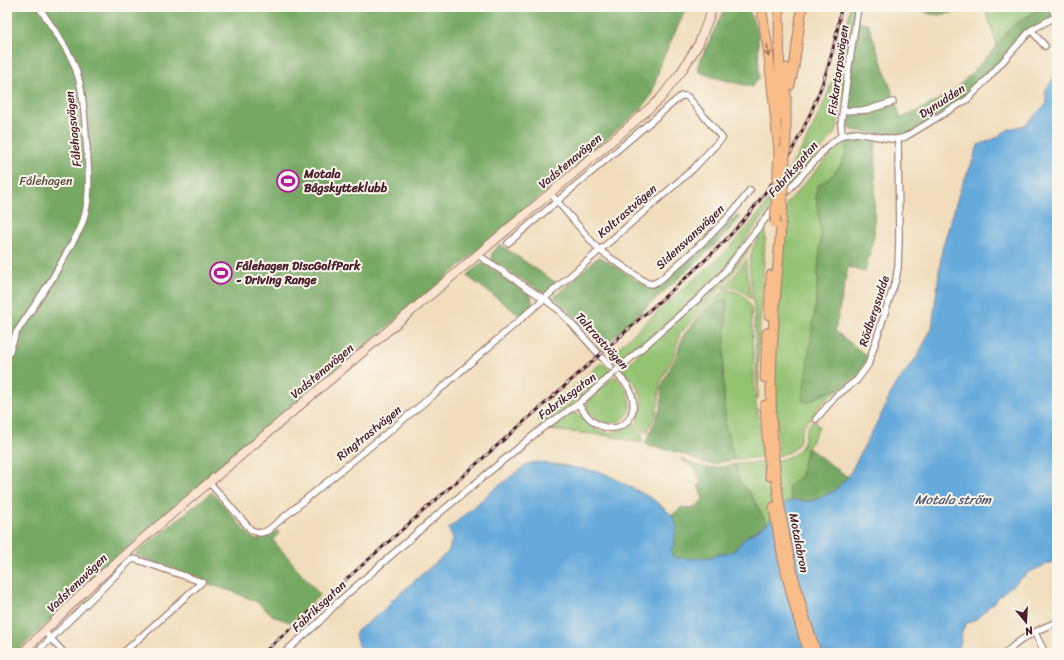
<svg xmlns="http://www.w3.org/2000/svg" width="1064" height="660" viewBox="0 0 1064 660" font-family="Sriracha,sans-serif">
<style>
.green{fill:#93c271;stroke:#6e704e}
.forest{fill:#76a863;stroke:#606447}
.water{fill:#66aadb;stroke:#586483}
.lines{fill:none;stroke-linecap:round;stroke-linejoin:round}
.minor-casing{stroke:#9e7e74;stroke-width:8}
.secondary-casing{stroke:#9e7e74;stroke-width:10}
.trunk-casing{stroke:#9e7e74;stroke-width:11}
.minor{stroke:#fff;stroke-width:5.5}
.secondary{stroke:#fce5d0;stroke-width:8}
.trunk{stroke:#f8bd89;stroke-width:9}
.rail-casing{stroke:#4a1f2b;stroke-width:3}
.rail{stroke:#fbf7ec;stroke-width:1.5;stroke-dasharray:4.5;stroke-linecap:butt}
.minor-bridge-casing{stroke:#9e7e74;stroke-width:8;stroke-linecap:butt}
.trunk-bridge-casing{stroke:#9e7e74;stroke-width:11;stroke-linecap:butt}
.minor-bridge{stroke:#fff;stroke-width:5.5}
.trunk-bridge{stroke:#f8bd89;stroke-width:9}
.oneway{stroke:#986655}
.labels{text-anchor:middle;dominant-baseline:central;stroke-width:4;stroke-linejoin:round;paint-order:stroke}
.street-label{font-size:12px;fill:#4a1f2b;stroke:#fbf7ec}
.poi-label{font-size:12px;font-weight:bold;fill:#4a1f2b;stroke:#fbf7ec;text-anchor:start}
.park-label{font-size:12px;fill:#605040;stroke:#fbf7ec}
.water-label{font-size:13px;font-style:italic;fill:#555771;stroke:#fbf7ec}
</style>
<rect width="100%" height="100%" fill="#fbf7ec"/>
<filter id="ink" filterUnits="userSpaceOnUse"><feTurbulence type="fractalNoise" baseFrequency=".025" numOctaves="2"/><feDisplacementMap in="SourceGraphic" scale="8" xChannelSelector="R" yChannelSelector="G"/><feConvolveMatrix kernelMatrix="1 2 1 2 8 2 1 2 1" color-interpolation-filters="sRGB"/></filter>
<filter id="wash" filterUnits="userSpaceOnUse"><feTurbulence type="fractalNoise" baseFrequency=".012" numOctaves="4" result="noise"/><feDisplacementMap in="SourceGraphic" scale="16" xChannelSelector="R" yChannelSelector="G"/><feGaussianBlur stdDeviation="0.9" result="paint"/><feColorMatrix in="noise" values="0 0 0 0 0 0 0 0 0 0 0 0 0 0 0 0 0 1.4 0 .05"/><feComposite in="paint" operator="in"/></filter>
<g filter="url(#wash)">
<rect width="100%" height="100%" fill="#f1ddbc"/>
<!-- green -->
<g class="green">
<path d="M850,7H856L851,28L850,42L837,129L834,135L791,183L755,227L721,273L680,312L618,364L610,355C635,332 661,309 686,286C699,275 713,264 725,252C788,187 838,98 850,7Z"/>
<path d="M985,8H1040L1011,27L997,46Z"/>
<path d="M848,139L846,155L840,166L829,179L823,183L816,197L821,235L808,402L825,393L839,389L825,401L816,410L814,416L804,424L799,443L795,448L790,452L778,456L775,388L776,353L786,204L839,145L844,144Z"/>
<path d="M766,227L759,338L758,399L754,309L749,265L753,247L760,234Z"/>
<path d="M758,230L746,254L733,273L680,334L673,358L661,380L658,405L656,414L647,432L643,430L637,420C638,415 642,411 642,405C643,390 631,380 622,369L722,279L737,262Z"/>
<path d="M747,258L746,268L751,299C743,290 734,285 722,289L735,275Z"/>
<path d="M726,290C739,290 747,296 751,308L755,394L756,405L759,417L762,457L734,460L725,423L723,370L727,307L726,300L720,301L709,311L706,308L718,295Z"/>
<path d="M602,362L610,371L567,408L542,424L538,420Z"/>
<path d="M615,376C621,383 628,390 630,400C634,424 603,431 590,414C587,410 586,406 588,402C591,394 608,383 615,376Z"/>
<path d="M571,413C581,412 585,421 591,426C606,438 622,432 634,421C639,428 645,434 641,443L603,435L548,430L547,429Z"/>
<path d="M815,420L819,427L808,448L803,464L801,476L788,487L792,500L783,505L767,524L751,495L739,481L735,464C753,463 795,464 803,444C807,434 805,425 815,420Z"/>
</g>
<!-- forest -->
<g class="forest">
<path d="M7,7H687L662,60L651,96L640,110L475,253L111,562L16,653H7Z"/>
<path d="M725,7H748L749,9L758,34L759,78L752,87L709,76L699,72L698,65Z"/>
<path d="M915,7H1050L1055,16L1030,30L965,99L905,138L852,130L846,127L844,121L858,23H868L901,118L911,114L950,94L964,81L997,46L1011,27L1039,9L985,8L939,15L930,14Z"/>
<path d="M852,135L876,138L874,236L865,272L848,267L835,331L868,357L859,376L839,389L825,393L808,402L802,401L816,302L821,235L816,197L817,186C829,180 843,167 846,153C848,146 847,141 852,135Z"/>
<path d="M737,215L740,218L715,245L604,346L554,297L599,256L652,290Z"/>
<path d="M500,244L505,248L558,284L546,294L493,262C490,253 494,250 500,244Z"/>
<path d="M482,262L530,293C535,306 530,308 521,316L467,276Z"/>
<path d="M720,300H726L727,307L723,370L725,423L734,460L712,464L703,463L681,453L645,444L661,407L662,387L664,380L675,359L683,336L706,308L709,311Z"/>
<path d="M808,448L848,477L833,492L809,502L792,500L788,487L801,476L803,464Z"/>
<path d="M681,458C704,469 709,470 735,464L739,481L751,495L767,524C760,528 752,532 746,537C741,541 738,549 733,551C721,557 684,562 672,556L671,549L675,544L674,539L677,527L672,515L682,507L690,509L697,506L703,499L698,486L701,481L695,470Z"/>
<path d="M212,492L250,536L256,540L269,536L277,530L279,533L273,540L320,595L290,622L275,617L257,602L234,592L199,581L144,559L135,554Z"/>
</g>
<!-- water -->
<path class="water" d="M1057,73V560L1029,572L1005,591L978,618L966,624L962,632L961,642L957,653H366L358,645L355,635L358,630L391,604L390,602L448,552L453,537L448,529L492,491L522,468L529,463L538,462L567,466L604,473L653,499L672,515L677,527L674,539L675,544L671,549L672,556L676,558L691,559L710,557L734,551L745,538L767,524L783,505L792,500L809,502L833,492L848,477L884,409L893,388L917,357L932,328L942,249L960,190L972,163L978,145L994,139L1009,129L1025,125L1047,103L1045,91Z"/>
</g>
<g filter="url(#ink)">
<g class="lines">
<!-- minor casing -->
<g class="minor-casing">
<g id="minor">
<path d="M1051,7L1056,17"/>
<path d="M1031,30L1045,46"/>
<path d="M843,111L867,110L893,102"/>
<path d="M842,135L841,124L847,79L858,7"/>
<path d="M550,193L599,250L647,283L652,284L659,281C691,253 725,225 750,190"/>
<path d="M783,196L827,147L842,135L857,133L891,139H898L905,137L968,99L988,78L1031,30L1057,16"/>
<path d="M478,255L544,299L559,310L627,385C644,410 624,439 597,424C589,420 583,411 578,404"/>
<path d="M7,358L16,333L52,279L80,229C93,199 88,168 86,136C84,111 83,85 73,62C64,42 50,25 39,7"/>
<path d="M624,364L699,298L722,275L775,206"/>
<path d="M816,419L836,396L857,380L868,365L896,279L898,267L899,239L898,139"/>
<path d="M209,482L251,530L260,533L267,531L437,392L693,169L722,138L688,97L686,96H681L508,243"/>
<path d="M44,631L64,653"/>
<path d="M1035,633L1045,653"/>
<path d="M36,653L131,560L135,559L202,582L123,653"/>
<path d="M284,653L319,622L337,603L436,516L541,429L578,404L608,378"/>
<path d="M1006,653C1019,639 1039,629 1057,622"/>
</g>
</g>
<!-- secondary casing -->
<g class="secondary-casing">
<path id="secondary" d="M22,653L89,587L140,541L626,129L660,99L681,72L699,43L713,7"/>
</g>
<!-- trunk casing -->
<g class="trunk-casing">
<g id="trunk">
<path d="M761,7L768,48L779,151"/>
<path d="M779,7L780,116"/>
<path d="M790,85L794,67L802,7"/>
<path d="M786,139V68"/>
<path d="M782,212C778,268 772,325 771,382C770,474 786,566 816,653"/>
<path d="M769,315L771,275"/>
<path d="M765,378L767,333"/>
<path d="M765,405L770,476"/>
<path d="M774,507C781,557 793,605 809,653"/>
</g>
</g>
<!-- minor -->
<use href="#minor" class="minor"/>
<!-- secondary -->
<use href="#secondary" class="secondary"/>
<!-- trunk -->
<use href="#trunk" class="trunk"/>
<!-- rail casing -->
<g class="rail-casing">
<path id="rail" d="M263,653C351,575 438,498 526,420C566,385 606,349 645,314C675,287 706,262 733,232C788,173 831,87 841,7"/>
</g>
<!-- rail -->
<use href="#rail" class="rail"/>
<!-- minor-bridge casing -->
<g class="minor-bridge-casing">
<path id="minor-bridge" d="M608,378L624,364"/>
</g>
<!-- trunk-bridge casing -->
<g class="trunk-bridge-casing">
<g id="trunk-bridge">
<path d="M782,212L786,139"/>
<path d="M775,224L779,151"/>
</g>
</g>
<!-- minor-bridge -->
<use href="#minor-bridge" class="minor-bridge"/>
<!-- trunk-bridge -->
<use href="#trunk-bridge" class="trunk-bridge"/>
</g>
<!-- one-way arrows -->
<defs><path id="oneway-shaft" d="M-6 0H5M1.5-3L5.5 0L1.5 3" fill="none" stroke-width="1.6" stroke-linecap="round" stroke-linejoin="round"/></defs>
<use class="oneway" href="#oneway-shaft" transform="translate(768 51) rotate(83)"/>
</g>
<!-- icons -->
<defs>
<g id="stadium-ring" transform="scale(1.15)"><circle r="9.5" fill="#fbf7ec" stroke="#b5179e" stroke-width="1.5"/><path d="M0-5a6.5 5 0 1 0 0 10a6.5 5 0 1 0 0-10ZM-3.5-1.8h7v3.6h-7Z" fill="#b5179e"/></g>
</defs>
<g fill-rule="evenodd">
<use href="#stadium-ring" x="288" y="181"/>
<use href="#stadium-ring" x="221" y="273"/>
</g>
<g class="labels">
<!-- street labels -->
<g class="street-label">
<text transform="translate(838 70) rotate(-82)">Fiskartorpsvägen</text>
<text transform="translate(942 101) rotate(-33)">Dynudden</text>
<text transform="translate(73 129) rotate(-96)">Fålehagsvägen</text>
<text transform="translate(570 161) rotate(-40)">Vadstenavägen</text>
<text transform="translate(793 169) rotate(-49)">Fabriksgatan</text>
<text transform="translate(627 211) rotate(-41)">Koltrastvägen</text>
<text transform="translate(690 237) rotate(-43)">Sidensvansvägen</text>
<text transform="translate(874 311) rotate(-72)">Rödbergsudde</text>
<text transform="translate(602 341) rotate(48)">Taltrastvägen</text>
<text transform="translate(322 371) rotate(-40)">Vadstenavägen</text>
<text transform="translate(567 396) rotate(-37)">Fabriksgatan</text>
<text transform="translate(369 433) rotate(-39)">Ringtrastvägen</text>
<text transform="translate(799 543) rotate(79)">Motalabron</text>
<text transform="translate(77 583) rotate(-44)">Vadstenavägen</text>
<text transform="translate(319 606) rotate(-43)">Fabriksgatan</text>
</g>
<!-- poi labels -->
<g class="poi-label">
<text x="304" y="174">Motala<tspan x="304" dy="14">Bågskytteklubb</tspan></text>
<text x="236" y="266">Fålehagen DiscGolfPark<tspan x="236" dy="14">- Driving Range</tspan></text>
</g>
<!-- park labels -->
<g class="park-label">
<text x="46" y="181">Fålehagen</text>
</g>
<!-- water labels -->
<g class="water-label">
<text x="953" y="499">Motala ström</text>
</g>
</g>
<!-- margin -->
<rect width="1064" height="660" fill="none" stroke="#fbf7ec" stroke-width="24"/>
<!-- north arrow -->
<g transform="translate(1026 622) rotate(162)" stroke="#fbf7ec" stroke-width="3" paint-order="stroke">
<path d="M0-3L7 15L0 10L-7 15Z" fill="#4a1f2b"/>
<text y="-6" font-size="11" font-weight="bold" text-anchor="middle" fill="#4a1f2b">N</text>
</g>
</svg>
